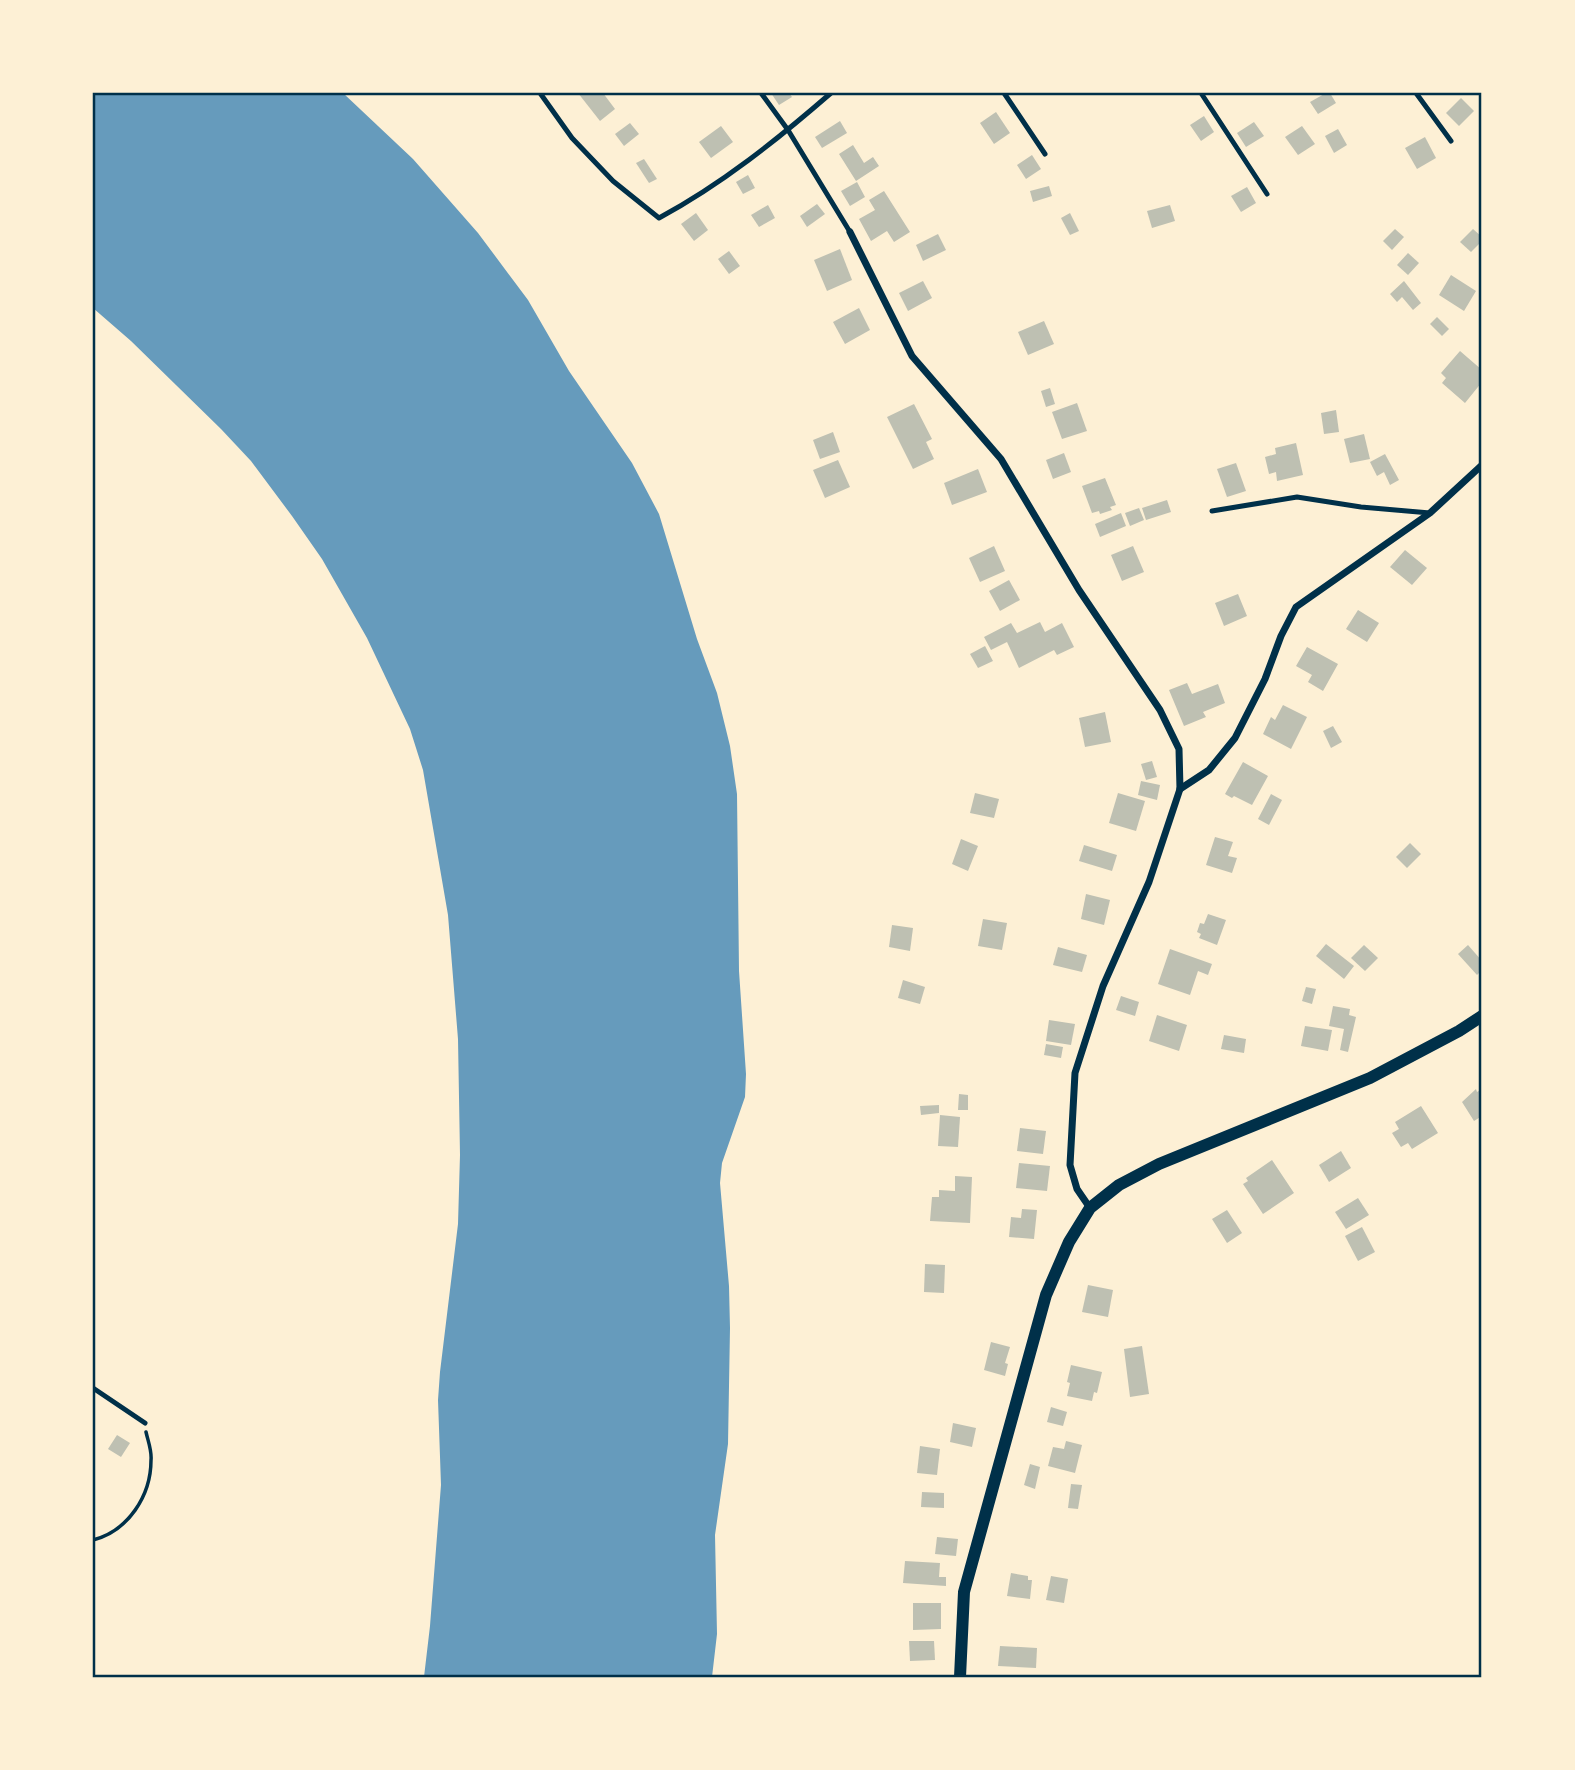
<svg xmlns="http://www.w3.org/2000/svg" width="1575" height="1770" viewBox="0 0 1575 1770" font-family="'PT Sans Narrow',sans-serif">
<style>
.water{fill:#669bbc}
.building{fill:#bec0b2}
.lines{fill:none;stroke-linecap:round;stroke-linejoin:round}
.path{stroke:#003049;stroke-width:3.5}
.service{stroke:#003049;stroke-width:5}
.minor{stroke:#003049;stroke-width:7}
.tertiary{stroke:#003049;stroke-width:12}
.neatline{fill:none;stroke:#003049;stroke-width:2.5}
</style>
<rect width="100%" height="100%" fill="#fdf0d5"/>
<!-- water -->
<path class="water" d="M93,93H343L413,159L478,233L528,300L569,371L632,463L659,514L697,639L717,693L730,746L737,794L739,971L746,1074L745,1097L722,1163L720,1183L729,1286L730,1328L728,1444L715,1535L717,1634L712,1677H424L430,1626L441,1485L438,1400L440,1372L458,1224L460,1155L458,1039L448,915L423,770L410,729L367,638L322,559L292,516L251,461L221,429L131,341L93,308Z"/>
<!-- building -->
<g class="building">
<path d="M578,93H603L615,109L600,121Z"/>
<path d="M771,93H789L792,97L779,105Z"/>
<path d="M1326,93H1330L1336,103L1318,114L1310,102Z"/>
<path d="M1461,98L1474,111L1459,126L1446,113Z"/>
<path d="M996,112L1010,133L994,144L980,123Z"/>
<path d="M1204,116L1214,132L1201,141L1190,125Z"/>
<path d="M840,121L847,133L822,148L815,137Z"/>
<path d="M1254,122L1264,136L1246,147L1237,133Z"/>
<path d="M630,123L639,134L624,146L615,134Z"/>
<path d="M721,126L733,142L711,158L699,142Z"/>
<path d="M1302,126L1315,144L1298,155L1285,137Z"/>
<path d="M1338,129L1347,145L1334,153L1325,136Z"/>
<path d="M1425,137L1436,158L1417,169L1405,148Z"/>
<path d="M853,145L864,163L873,157L879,166L856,181L839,154Z"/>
<path d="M1032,155L1041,169L1026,179L1017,165Z"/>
<path d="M644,159L657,179L649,183L636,163Z"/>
<path d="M748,175L755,188L743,194L736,182Z"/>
<path d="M857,182L865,197L850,206L841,191Z"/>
<path d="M1049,186L1052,196L1033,202L1030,191Z"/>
<path d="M1247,187L1256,203L1241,212L1231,196Z"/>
<path d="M884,191L910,232L894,242L887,231L871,241L859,219L875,210L869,200Z"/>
<path d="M817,204L825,214L807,227L800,216Z"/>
<path d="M768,205L775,218L759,227L751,215Z"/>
<path d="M1170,205L1175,221L1152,228L1147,211Z"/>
<path d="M696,213L708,230L694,241L681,224Z"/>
<path d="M1070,213L1079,231L1070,235L1061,218Z"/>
<path d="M1395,229L1404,237L1392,250L1383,241Z"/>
<path d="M1473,229L1482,237V241L1471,252L1460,242Z"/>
<path d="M938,234L946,250L923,261L916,245Z"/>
<path d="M840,249L852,280L827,291L814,260Z"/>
<path d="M729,251L740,266L729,274L718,259Z"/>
<path d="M1408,253L1419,263L1408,275L1397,265Z"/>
<path d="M1451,275L1476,291L1464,311L1439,295Z"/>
<path d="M923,281L932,298L908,311L899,293Z"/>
<path d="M1404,281L1421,303L1413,310L1402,297L1397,302L1390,294Z"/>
<path d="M859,308L870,330L845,344L833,322Z"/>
<path d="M1437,317L1449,329L1442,336L1430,324Z"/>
<path d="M1044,321L1054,344L1028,355L1018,332Z"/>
<path d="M1460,351L1482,370V382L1465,403L1442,383L1446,378L1441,373Z"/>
<path d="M1050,388L1055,404L1046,407L1041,391Z"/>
<path d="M1077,403L1087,431L1062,439L1052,412Z"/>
<path d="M914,404L932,439L926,442L934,459L913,469L887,417Z"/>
<path d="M1336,410L1339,432L1324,434L1321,413Z"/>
<path d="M833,432L840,452L820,459L813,440Z"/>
<path d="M1364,434L1370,459L1350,463L1344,439Z"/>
<path d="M1296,443L1303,475L1277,481L1276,472L1269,474L1265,457L1276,454L1275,448Z"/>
<path d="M1064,453L1071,472L1053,479L1046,460Z"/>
<path d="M1385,454L1399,480L1390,485L1384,472L1377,476L1370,462Z"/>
<path d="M838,460L850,487L825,498L813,470Z"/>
<path d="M1236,463L1246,491L1227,497L1217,469Z"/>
<path d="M978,469L987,492L952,505L944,483Z"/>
<path d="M1105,478L1116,505L1110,507L1112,510L1100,514L1099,511L1092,513L1082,486Z"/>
<path d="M1167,500L1171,512L1146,520L1142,508Z"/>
<path d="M1139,508L1144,520L1130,526L1125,513Z"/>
<path d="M1121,513L1126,526L1100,537L1095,524Z"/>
<path d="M994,546L1005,571L980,582L969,558Z"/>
<path d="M1133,546L1144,572L1122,581L1111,555Z"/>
<path d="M1405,550L1427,568L1412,585L1390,567Z"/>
<path d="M1009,580L1020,600L1000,611L989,591Z"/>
<path d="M1238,594L1247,616L1224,626L1215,603Z"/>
<path d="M1358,610L1379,623L1367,642L1346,629Z"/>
<path d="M1040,622L1045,632L1062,623L1074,647L1057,655L1054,650L1019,668L1007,642L991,650L984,637L1011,623L1017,633Z"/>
<path d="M985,646L993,661L978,668L970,654Z"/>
<path d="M1307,647L1338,664L1323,691L1308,682L1312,675L1296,666Z"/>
<path d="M1187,683L1192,694L1218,684L1225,703L1203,712L1206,717L1184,726L1169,690Z"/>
<path d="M1283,705L1307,717L1291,749L1263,734L1271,717L1275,720Z"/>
<path d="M1105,712L1111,742L1085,747L1079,718Z"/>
<path d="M1333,726L1342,742L1331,748L1323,731Z"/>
<path d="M1152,761L1157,777L1146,780L1141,764Z"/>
<path d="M1243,762L1268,776L1252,805L1234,796L1232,798L1225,794Z"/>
<path d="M1141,781L1160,785L1157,800L1138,795Z"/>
<path d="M975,793L999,799L994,818L970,813Z"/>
<path d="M1118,793L1145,801L1136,831L1109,823Z"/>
<path d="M1271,794L1282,800L1269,825L1258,819Z"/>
<path d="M1215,837L1233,842L1228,856L1237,858L1232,873L1206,865Z"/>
<path d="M961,839L978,846L968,871L952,864Z"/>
<path d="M1410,843L1421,854L1407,868L1396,857Z"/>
<path d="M1084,845L1117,855L1112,871L1079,861Z"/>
<path d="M1086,894L1110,900L1104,925L1081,919Z"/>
<path d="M1208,914L1226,920L1217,945L1199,938L1201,934L1197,932L1200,923L1204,924Z"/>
<path d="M983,919L1007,923L1002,950L978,946Z"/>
<path d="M892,925L913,928L910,951L889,947Z"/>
<path d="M1326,944L1354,966L1344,979L1316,956Z"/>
<path d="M1364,945L1378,958L1365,971L1351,958Z"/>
<path d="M1468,945L1482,961V970L1477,975L1458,954Z"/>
<path d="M1058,947L1087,955L1082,972L1053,965Z"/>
<path d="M1170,949L1212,964L1208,975L1198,971L1190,995L1158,984Z"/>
<path d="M903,980L925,987L920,1004L898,998Z"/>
<path d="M1306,987L1316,989L1312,1004L1302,1001Z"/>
<path d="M1121,996L1139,1002L1135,1016L1116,1010Z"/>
<path d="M1333,1006L1350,1009L1349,1015L1356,1017L1348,1052L1340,1050L1344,1029L1329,1026Z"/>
<path d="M1157,1015L1187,1025L1179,1051L1149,1041Z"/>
<path d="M1049,1020L1075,1024L1071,1045L1046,1041Z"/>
<path d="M1305,1026L1332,1030L1328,1051L1301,1046Z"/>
<path d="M1224,1035L1246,1039L1244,1053L1221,1049Z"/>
<path d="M1046,1044L1063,1047L1061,1058L1044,1055Z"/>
<path d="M1476,1089L1477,1092L1482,1089V1116L1474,1121L1462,1102Z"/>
<path d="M959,1094L968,1095V1110H958Z"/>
<path d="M939,1105V1113L921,1115L920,1106Z"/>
<path d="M1421,1106L1438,1133L1412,1149L1408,1143L1401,1147L1392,1133L1399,1129L1395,1122Z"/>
<path d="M940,1115L960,1117L958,1147L938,1146Z"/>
<path d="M1020,1128L1046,1131L1043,1154L1017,1151Z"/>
<path d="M1341,1151L1351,1168L1329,1182L1319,1165Z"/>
<path d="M1272,1160L1294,1193L1263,1214L1243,1184L1248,1181L1246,1178Z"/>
<path d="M1019,1163L1050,1166L1047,1191L1016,1188Z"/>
<path d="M955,1176L972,1177L970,1223L930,1221L932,1197H939V1190L955,1191Z"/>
<path d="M1358,1198L1369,1215L1346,1229L1335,1212Z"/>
<path d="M1022,1209L1037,1210L1034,1239L1009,1237L1011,1217L1021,1218Z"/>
<path d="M1227,1210L1242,1233L1227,1243L1212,1219Z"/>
<path d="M1362,1227L1375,1252L1358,1261L1345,1236Z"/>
<path d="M925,1264L945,1265L944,1293L924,1292Z"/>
<path d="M1088,1285L1113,1290L1108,1317L1082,1312Z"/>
<path d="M991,1342L1010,1347L1005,1363L1008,1364L1005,1376L984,1370Z"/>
<path d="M1142,1346L1149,1394L1130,1397L1124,1349Z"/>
<path d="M1071,1365L1102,1372L1097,1393L1094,1392L1092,1401L1067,1396L1070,1383L1067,1382Z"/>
<path d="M1051,1407L1067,1412L1063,1426L1047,1422Z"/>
<path d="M953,1423L976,1428L972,1447L950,1442Z"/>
<path d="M117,1435L130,1443L121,1457L108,1449Z"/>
<path d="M1066,1441L1082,1445L1075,1473L1048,1466L1053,1447L1064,1449Z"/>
<path d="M920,1446L940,1449L937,1475L917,1473Z"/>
<path d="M1030,1464L1040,1467L1035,1489L1024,1485Z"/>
<path d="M1071,1484L1082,1485L1078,1509L1068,1508Z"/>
<path d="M922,1492L944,1493V1508L921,1507Z"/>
<path d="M937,1537L958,1539L956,1556L935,1554Z"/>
<path d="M905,1561L940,1563L939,1577H946V1586L903,1583Z"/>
<path d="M1011,1573L1028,1576V1580H1032L1030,1599L1007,1596Z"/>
<path d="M1051,1576L1068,1579L1064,1603L1046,1600Z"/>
<path d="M913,1603H941V1629L913,1630Z"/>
<path d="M909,1641H934L935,1660L910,1661Z"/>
<path d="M1000,1646L1037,1648L1036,1668L998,1666Z"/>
</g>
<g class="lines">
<!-- path -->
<path class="path" d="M93,1540C128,1531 151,1496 151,1460C152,1451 148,1441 146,1432"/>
<!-- service -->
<g class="service">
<path d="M540,93L572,138L613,181L659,218C722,184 778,139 831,93"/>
<path d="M761,93L788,130L850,232"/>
<path d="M1004,93L1045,154"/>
<path d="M1201,93L1267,194"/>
<path d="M1416,93L1451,141"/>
<path d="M1212,511L1297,497L1361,507L1430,513"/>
<path d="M93,1388L145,1423"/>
</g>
<!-- minor -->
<g class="minor">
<path d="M850,232L912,356L1001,459L1079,590L1160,710L1179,749L1180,789L1149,882L1103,986L1075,1073L1070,1165L1077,1189L1090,1208"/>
<path d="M1180,789L1209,770L1235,738L1265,679L1281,636L1296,607L1430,513L1482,465"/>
</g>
<!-- tertiary -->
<path class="tertiary" d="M960,1677L964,1592L1046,1295L1069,1242L1090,1208L1119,1185L1159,1164L1370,1078L1459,1031L1482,1016"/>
</g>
<!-- border -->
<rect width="1575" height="1770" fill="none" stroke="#fdf0d5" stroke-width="189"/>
<rect x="94" y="94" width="1386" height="1582" class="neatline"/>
</svg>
